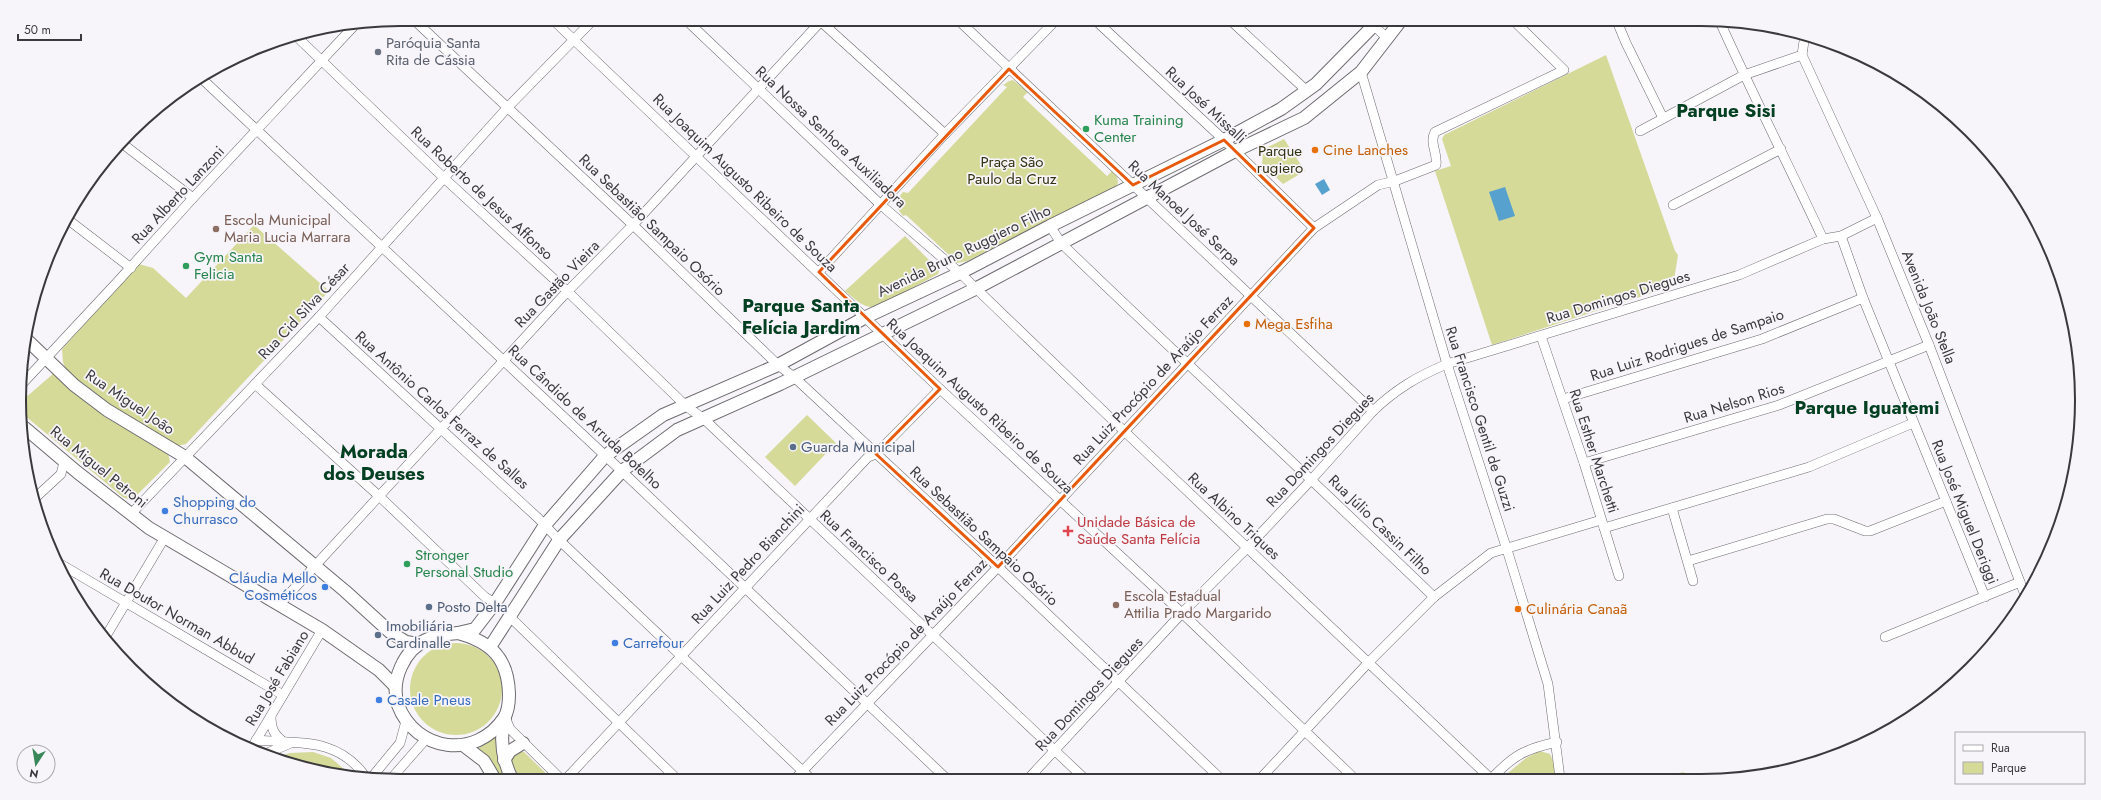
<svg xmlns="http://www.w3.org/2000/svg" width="2101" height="800" viewBox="0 0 2101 800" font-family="Jost,sans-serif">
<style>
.green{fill:#d5da98}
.water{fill:#56a1cd}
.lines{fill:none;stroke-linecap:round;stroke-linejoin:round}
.minor-casing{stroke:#6d6b70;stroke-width:10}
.major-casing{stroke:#6d6b70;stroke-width:14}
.minor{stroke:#fff;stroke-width:9}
.major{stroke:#fff;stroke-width:12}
.marked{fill:none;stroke:#e8590c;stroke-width:3;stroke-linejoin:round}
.worship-dot{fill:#6b7280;stroke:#f7f4fa;stroke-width:1.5}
.leisure-dot{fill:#2e9e5b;stroke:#f7f4fa;stroke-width:1.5}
.food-dot{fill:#e8710a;stroke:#f7f4fa;stroke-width:1.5}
.education-dot{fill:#8d6e63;stroke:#f7f4fa;stroke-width:1.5}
.service-dot{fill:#5c6f8a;stroke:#f7f4fa;stroke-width:1.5}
.shop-dot{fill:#3f7fe0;stroke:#f7f4fa;stroke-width:1.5}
.health-dot{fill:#e0444e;stroke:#f7f4fa;stroke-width:1.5}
.labels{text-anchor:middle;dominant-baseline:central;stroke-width:3.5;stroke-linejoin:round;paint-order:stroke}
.worship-label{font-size:15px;fill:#5b616d;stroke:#f7f4fa;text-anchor:start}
.street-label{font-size:15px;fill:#3a393b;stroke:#f7f4fa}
.leisure-label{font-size:15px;fill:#27864d;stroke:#f7f4fa;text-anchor:start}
.food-label{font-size:15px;fill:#c56008;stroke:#f7f4fa;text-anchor:start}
.park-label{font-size:15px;fill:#313210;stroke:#f7f4fa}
.education-label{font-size:15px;fill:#785e54;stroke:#f7f4fa;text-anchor:start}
.service-label{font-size:15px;fill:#4e5e75;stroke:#f7f4fa;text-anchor:start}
.shop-label{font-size:15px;fill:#366cbe;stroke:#f7f4fa;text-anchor:start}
.health-label{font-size:15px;fill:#be3a42;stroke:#f7f4fa;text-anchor:start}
.district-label{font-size:19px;font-weight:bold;fill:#024021;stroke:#f7f4fa}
.rim{fill:none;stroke:#3a393b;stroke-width:2}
</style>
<rect width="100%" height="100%" fill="#f7f4fa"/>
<!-- green -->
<g class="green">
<path d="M1606,55L1675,251L1678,255L1673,286L1492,345L1435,171L1451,166L1442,139L1444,135Z"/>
<path d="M1013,80L1028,92L1023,97L1107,176L1112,171L1117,177L1118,183L1115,188L967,261L957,263L949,259V255L906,215L903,216C895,206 895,201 903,192L908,193L1007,87L1003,85L1009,81Z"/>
<path d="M1284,139L1305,171L1283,184L1262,164L1263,153L1266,148Z"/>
<path d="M254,225L329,291L186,444L177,446L111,410L66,371L63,362L62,349L139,264L153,268L186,298Z"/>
<path d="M905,236L932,263L936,262L940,269L938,274L877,307C863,309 855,299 845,291Z"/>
<path d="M54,373L105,417L168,453L170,462L132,500L124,498L24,415V399Z"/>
<path d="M807,415L836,443L795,486L765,457Z"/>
<circle cx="456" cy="689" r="46"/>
<path d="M497,733L512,781H501L487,755L478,749Z"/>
<path d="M521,751L524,752L554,781H518L514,773L510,757Z"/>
<path d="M1540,751L1550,754L1554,763L1555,778H1502L1526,758Z"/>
<path d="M313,752L331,758L351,775L301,768L275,758L290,753Z"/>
<path d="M1684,772L1687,778H1654Z"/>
</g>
<!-- water -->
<g class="water">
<path d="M1324,179L1330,190L1322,195L1315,184Z"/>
<path d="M1505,187L1515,216L1499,221L1489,192Z"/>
</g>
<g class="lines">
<!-- minor casing -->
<g class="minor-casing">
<g id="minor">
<path d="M413,19L633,225L778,365L794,377L998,567L1221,779"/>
<path d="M552,19L940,389L1182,613L1355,779"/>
<path d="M685,19L881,205L960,273L1124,431L1490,778"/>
<path d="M818,19L945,134"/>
<path d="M957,19L1373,411"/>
<path d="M1094,19L1224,140L1314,228"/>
<path d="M1229,19L1307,91"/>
<path d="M1367,19L1387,38"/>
<path d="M1616,19L1626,43L1663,118"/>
<path d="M1720,22C1753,95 1789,166 1823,239"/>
<path d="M1805,34L1802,55L1877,218L1929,345L2025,595"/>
<path d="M296,36L444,178L567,291L686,406L704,419L1085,779"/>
<path d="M1361,72L1447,364L1509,556L1548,684L1560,778"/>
<path d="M200,77L627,476L948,780"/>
<path d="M1640,131L1744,75L1802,55"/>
<path d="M123,144L193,198"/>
<path d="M1673,205L1781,149"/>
<path d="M66,218L131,268"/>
<path d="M1050,226L1061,243C1184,362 1311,478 1434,597"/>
<path d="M1841,236L1863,298L1985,597"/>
<path d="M819,272L945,134L1057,19"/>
<path d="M319,317L538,518L559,540L812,780"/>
<path d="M1541,336L1584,463L1619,576"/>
<path d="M23,383L120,279L193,198L353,27"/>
<path d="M255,384L379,496L485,597L495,603"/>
<path d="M1563,399L1762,339L1863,298"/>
<path d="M1584,463L1779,405L1929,345"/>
<path d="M34,499L61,474L64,462"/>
<path d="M1672,508L1693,581"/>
<path d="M131,514L319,317L507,108L594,19"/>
<path d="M1604,528L1809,467L1913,423"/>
<path d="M1688,561L1827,519H1834L1865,531H1870L1946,501"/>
<path d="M57,562L283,695"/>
<path d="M279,605L563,296L633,225L823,19"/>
<path d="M509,616L678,780"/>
<path d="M106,636L165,537"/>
<path d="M1885,637L2020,582"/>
<path d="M271,716C271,729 274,735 285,743"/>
<path d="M505,717L510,729L563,781"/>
<path d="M256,740C299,744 337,737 365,776"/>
<path d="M251,749L322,630"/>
<path d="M265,754L291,743"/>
<path d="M372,777L400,743L406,721"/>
<path d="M1492,778C1514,755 1525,749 1557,742"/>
<path d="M1028,779L1182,613L1247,548L1312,479L1373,411C1396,389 1418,376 1447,364L1739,275L1823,239L1841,236L1877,218"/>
<path d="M1260,779L1368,663L1434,597L1491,553L1601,520"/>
<path d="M390,780L426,739"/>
<path d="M794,780L998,567L1314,228L1378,185L1395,181L1436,165C1438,153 1429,143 1435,132L1564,70L1512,19"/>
<path d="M564,781L868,457L876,454L940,389"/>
</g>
</g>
<!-- major casing -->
<g class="major-casing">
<g id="major">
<path d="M25,338L74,385L107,410L185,457L345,591L390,632L406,642L418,644"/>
<path d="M25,428L77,472L149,528L322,630L379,670L395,686"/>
<path d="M458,633L475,629L495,603L545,525L605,456L663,415L778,365L866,317L960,273L1050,226L1224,140L1281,109L1316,84L1380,19"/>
<path d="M458,633C491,642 508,658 509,694C509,701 508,712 504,718C476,760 416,752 398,705C390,681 404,649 428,639C437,634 447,634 458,633Z"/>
<path d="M490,647L559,540L622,471L677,430L780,384L975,289L1235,151L1304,118L1361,72L1402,19"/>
<path d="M505,717C499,740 502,760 513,781"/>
<path d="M463,745L484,761L496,781"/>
<path d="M504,760L510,751L523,743"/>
</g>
</g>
<!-- minor -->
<use href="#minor" class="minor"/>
<!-- major -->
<use href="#major" class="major"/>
</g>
<!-- marked area -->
<path class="marked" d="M1009,69L1133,185L1224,140L1314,228L998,567L876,454L940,389L819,272Z"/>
<!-- markers -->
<circle class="worship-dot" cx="378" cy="52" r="4"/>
<g class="leisure-dot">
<circle cx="1086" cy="129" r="4"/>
<circle cx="186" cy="266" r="4"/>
<circle cx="407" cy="564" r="4"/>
</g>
<g class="food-dot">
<circle cx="1315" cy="150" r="4"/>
<circle cx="1247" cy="324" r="4"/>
<circle cx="1518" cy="609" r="4"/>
</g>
<g class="education-dot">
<circle cx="216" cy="229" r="4"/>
<circle cx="1116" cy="605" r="4"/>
</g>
<g class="service-dot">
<circle cx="793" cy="447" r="4"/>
<circle cx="429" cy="607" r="4"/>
<circle cx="378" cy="635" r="4"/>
</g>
<g class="shop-dot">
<circle cx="165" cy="511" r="4"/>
<circle cx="325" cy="587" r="4"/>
<circle cx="615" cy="643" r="4"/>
<circle cx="379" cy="700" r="4"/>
</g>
<path class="health-dot" d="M1066 525h4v4h4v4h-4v4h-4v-4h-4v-4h4z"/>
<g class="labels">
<!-- worship labels -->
<g class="worship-label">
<text x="386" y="43">Paróquia Santa<tspan x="386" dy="17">Rita de Cássia</tspan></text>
</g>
<!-- street labels -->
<g class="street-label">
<text transform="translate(1206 105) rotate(43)">Rua José Missalli</text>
<text transform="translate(831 137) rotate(43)">Rua Nossa Senhora Auxiliadora</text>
<text transform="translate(745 183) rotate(44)">Rua Joaquim Augusto Ribeiro de Souza</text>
<text transform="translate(482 193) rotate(43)">Rua Roberto de Jesus Affonso</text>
<text transform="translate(178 195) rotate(-47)">Rua Alberto Lanzoni</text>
<text transform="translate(1184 213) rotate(43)">Rua Manoel José Serpa</text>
<text transform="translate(652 225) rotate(44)">Rua Sebastião Sampaio Osório</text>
<text transform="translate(964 251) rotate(-26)">Avenida Bruno Ruggiero Filho</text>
<text transform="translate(557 284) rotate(-46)">Rua Gastão Vieira</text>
<text transform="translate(1618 297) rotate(-17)">Rua Domingos Diegues</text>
<text transform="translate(1929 307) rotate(68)">Avenida João Stella</text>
<text transform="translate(304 311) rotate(-47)">Rua Cid Silva César</text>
<text transform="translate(1687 345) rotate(-18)">Rua Luiz Rodrigues de Sampaio</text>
<text transform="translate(1153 380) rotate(-47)">Rua Luiz Procópio de Araújo Ferraz</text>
<text transform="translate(130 402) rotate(34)">Rua Miguel João</text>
<text transform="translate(1734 403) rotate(-17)">Rua Nelson Rios</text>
<text transform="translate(980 406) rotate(43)">Rua Joaquim Augusto Ribeiro de Souza</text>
<text transform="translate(442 410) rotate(42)">Rua Antônio Carlos Ferraz de Salles</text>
<text transform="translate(585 417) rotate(43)">Rua Cândido de Arruda Botelho</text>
<text transform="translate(1480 419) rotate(72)">Rua Francisco Gentil de Guzzi</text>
<text transform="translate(1320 450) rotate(-47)">Rua Domingos Diegues</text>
<text transform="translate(1594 451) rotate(72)">Rua Esther Marchetti</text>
<text transform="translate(99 467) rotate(39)">Rua Miguel Petroni</text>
<text transform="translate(1965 512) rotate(68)">Rua José Miguel Deriggi</text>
<text transform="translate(1234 516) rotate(43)">Rua Albino Triques</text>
<text transform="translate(1380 525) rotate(44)">Rua Júlio Cassin Filho</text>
<text transform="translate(984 536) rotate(43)">Rua Sebastião Sampaio Osório</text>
<text transform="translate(869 556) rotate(43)">Rua Francisco Possa</text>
<text transform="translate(748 564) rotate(-47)">Rua Luiz Pedro Bianchini</text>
<text transform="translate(177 616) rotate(30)">Rua Doutor Norman Abbud</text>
<text transform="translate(906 642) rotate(-46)">Rua Luiz Procópio de Araújo Ferraz</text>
<text transform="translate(277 678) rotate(-59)">Rua José Fabiano</text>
<text transform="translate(1089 694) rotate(-47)">Rua Domingos Diegues</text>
</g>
<!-- leisure labels -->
<g class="leisure-label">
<text x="1094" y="120">Kuma Training<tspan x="1094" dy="17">Center</tspan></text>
<text x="194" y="257">Gym Santa<tspan x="194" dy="17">Felicia</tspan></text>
<text x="415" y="555">Stronger<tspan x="415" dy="17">Personal Studio</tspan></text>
</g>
<!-- food labels -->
<g class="food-label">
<text x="1323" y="150">Cine Lanches</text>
<text x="1255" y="324">Mega Esfiha</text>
<text x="1526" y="609">Culinária Canaã</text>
</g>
<!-- park labels -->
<g class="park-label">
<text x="1280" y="151">Parque<tspan x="1280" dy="17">rugiero</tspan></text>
<text x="1012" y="162">Praça São<tspan x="1012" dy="17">Paulo da Cruz</tspan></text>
</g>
<!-- education labels -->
<g class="education-label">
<text x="224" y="220">Escola Municipal<tspan x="224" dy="17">Maria Lucia Marrara</tspan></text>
<text x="1124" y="596">Escola Estadual<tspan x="1124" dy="17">Attilia Prado Margarido</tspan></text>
</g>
<!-- service labels -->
<g class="service-label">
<text x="801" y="447">Guarda Municipal</text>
<text x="437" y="607">Posto Delta</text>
<text x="386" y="626">Imobiliária<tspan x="386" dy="17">Cardinalle</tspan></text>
</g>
<!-- shop labels -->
<g class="shop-label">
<text x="173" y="502">Shopping do<tspan x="173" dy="17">Churrasco</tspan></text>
<text x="317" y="578" text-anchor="end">Cláudia Mello<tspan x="317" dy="17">Cosméticos</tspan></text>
<text x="623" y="643">Carrefour</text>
<text x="387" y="700">Casale Pneus</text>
</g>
<!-- health labels -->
<g class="health-label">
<text x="1077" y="522">Unidade Básica de<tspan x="1077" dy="17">Saúde Santa Felícia</tspan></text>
</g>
<!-- district labels -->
<g class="district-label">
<text x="1726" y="110">Parque Sisi</text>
<text x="801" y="305">Parque Santa<tspan x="801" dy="22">Felícia Jardim</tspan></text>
<text x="1867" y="407">Parque Iguatemi</text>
<text x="374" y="451">Morada<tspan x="374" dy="22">dos Deuses</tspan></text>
</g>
</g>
<!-- crop -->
<path d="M0 0H2101V800H0ZM400 26H1701A374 374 0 0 1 2075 400V400A374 374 0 0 1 1701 774H400A374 374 0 0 1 26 400V400A374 374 0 0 1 400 26Z" fill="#f7f4fa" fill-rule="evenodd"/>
<path class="rim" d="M400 26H1701A374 374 0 0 1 2075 400V400A374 374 0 0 1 1701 774H400A374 374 0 0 1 26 400V400A374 374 0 0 1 400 26Z"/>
<!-- legend -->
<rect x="1955" y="732" width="130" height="52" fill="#f7f4fa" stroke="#aba9ae"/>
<rect x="1963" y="745" width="20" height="6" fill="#ffffff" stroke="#aba9ae"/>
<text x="1991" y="752" font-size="12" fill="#3a393b">Rua</text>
<rect x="1963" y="762" width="20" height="12" fill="#d5da98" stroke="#aba9ae"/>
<text x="1991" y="772" font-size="12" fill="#3a393b">Parque</text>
<!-- north arrow -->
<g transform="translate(36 764) rotate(192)"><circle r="19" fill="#f7f4fa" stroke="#aba9ae"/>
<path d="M0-3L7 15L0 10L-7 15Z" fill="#388859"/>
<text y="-6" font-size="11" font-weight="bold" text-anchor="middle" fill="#3a393b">N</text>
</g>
<!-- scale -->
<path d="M18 34v6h63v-6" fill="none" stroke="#3a393b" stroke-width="2"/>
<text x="24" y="34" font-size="12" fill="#3a393b" stroke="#f7f4fa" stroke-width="3" paint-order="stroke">50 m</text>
</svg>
